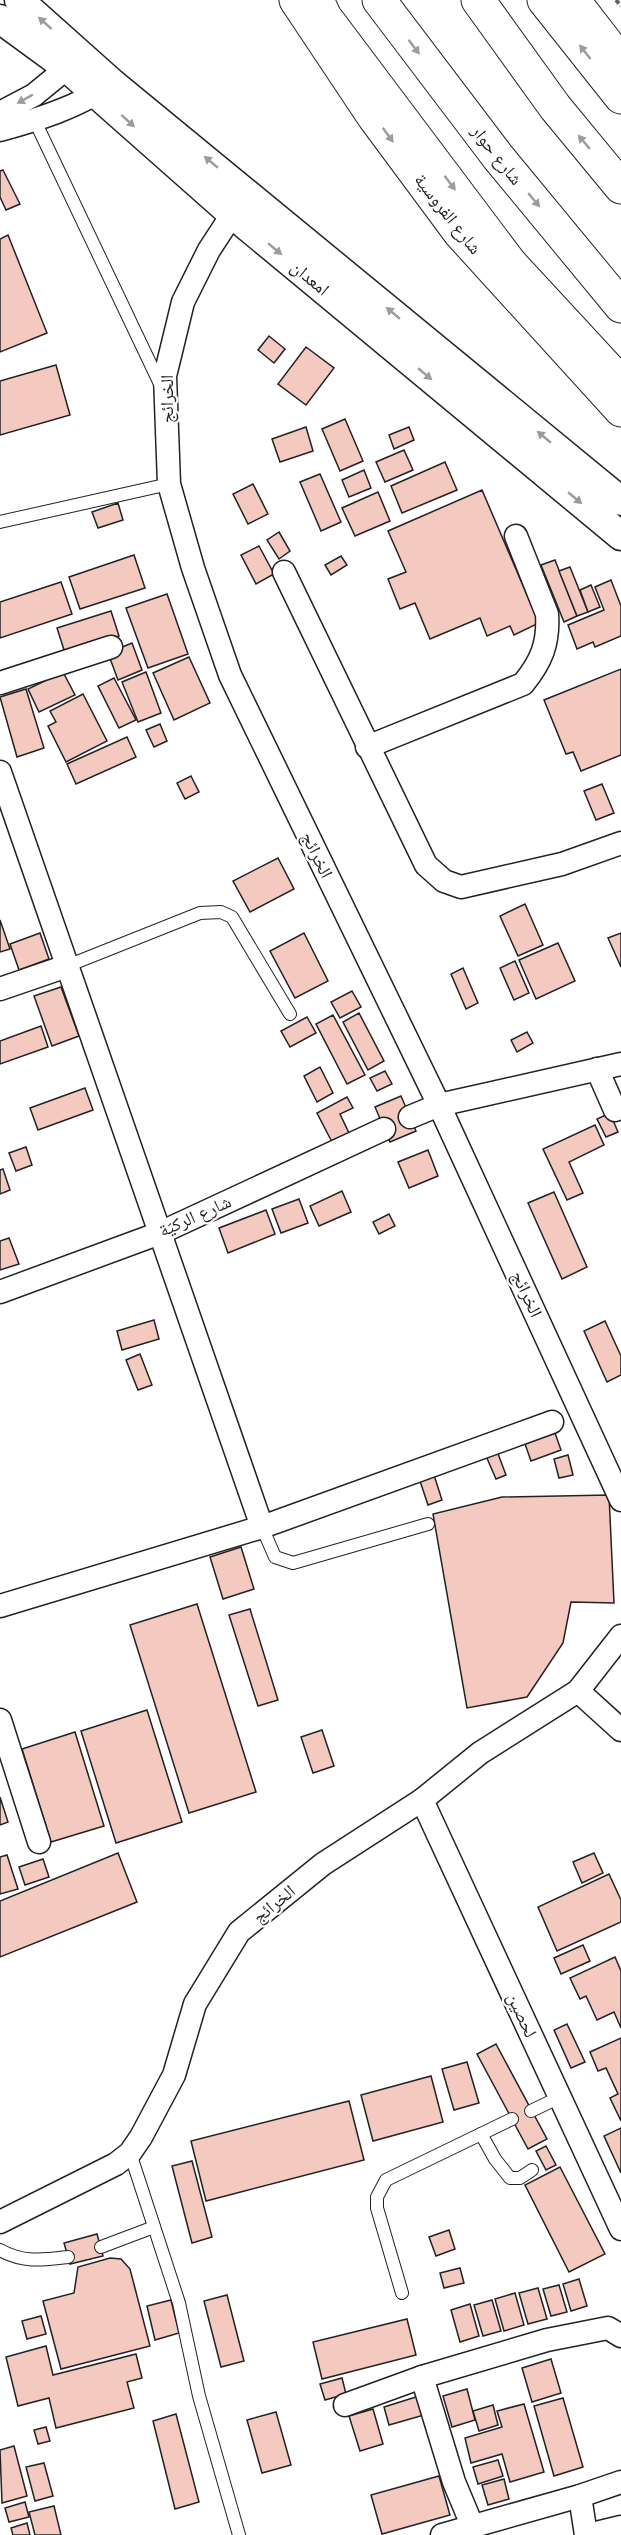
<svg xmlns="http://www.w3.org/2000/svg" width="621" height="2535" viewBox="0 0 621 2535" font-family="Helvetica,'Noto Naskh Arabic',sans-serif">
<style>
.building{fill:#f3c9c0;stroke:#222;stroke-width:1.5}
.lines{fill:none;stroke-linecap:round;stroke-linejoin:round}
.service-casing{stroke:#222;stroke-width:14}
.minor-casing{stroke:#222;stroke-width:25}
.tertiary-casing{stroke:#222;stroke-width:31}
.secondary-casing{stroke:#222;stroke-width:35}
.trunk-casing{stroke:#222;stroke-width:35}
.path{stroke:#646464;stroke-width:4;stroke-dasharray:4.5 3;stroke-linecap:butt}
.service{stroke:#fff;stroke-width:12}
.minor{stroke:#fff;stroke-width:22}
.tertiary{stroke:#fff;stroke-width:28}
.secondary{stroke:#fff;stroke-width:33}
.trunk{stroke:#fff;stroke-width:33}
.oneway{fill:#9c9c9c}
.labels{text-anchor:middle;dominant-baseline:central;stroke-width:4.5;stroke-linejoin:round;paint-order:stroke}
.street-label{font-size:18px;fill:#222;stroke:#fff}
</style>
<rect width="100%" height="100%" fill="#fff"/>
<!-- building -->
<g class="building">
<path d="M3,170L20,204L6,210L0,197V171Z"/>
<path d="M8,235L47,333L0,352V239Z"/>
<path d="M269,336L285,349L274,363L258,350Z"/>
<path d="M306,347L334,368L306,405L278,384Z"/>
<path d="M56,365L70,415L0,435V381Z"/>
<path d="M345,419L363,461L340,471L322,429Z"/>
<path d="M306,427L313,451L280,462L272,439Z"/>
<path d="M409,427L414,440L394,449L389,435Z"/>
<path d="M404,450L413,470L385,482L376,462Z"/>
<path d="M445,462L457,490L402,513L391,486Z"/>
<path d="M364,470L371,488L349,497L342,480Z"/>
<path d="M320,474L341,522L321,531L300,482Z"/>
<path d="M253,484L268,514L248,524L233,494Z"/>
<path d="M482,490L539,623L514,635L510,626L487,636L480,618L430,639L415,603L400,609L388,579L406,572L388,531Z"/>
<path d="M378,492L390,521L355,536L342,508Z"/>
<path d="M118,503L123,520L98,528L92,512Z"/>
<path d="M279,532L290,551L279,559L267,540Z"/>
<path d="M259,546L274,574L256,584L241,555Z"/>
<path d="M134,555L145,588L80,609L69,577Z"/>
<path d="M341,556L347,565L331,575L325,565Z"/>
<path d="M555,560L577,616L564,622L541,565Z"/>
<path d="M570,567L588,612L577,616L559,571Z"/>
<path d="M611,580L621,606V636L595,647L593,642L577,649L568,625L604,610L595,587Z"/>
<path d="M61,582L72,614L0,638V602Z"/>
<path d="M591,585L600,607L588,612L580,590Z"/>
<path d="M167,594L188,654L148,668L126,608Z"/>
<path d="M111,611L119,636L65,653L57,628Z"/>
<path d="M132,643L142,670L118,680L108,653Z"/>
<path d="M189,657L210,703L174,720L153,673Z"/>
<path d="M621,669V755L581,771L573,752L566,754L544,700Z"/>
<path d="M63,672L75,695L39,712L28,689Z"/>
<path d="M146,672L161,713L138,722L122,682Z"/>
<path d="M114,678L136,720L119,728L98,686Z"/>
<path d="M26,689L44,748L17,757L0,697Z"/>
<path d="M83,694L107,741L66,762L48,726L56,722L50,711Z"/>
<path d="M160,724L167,741L154,747L146,730Z"/>
<path d="M127,737L136,757L76,784L67,764Z"/>
<path d="M191,776L199,792L185,799L177,783Z"/>
<path d="M602,784L614,813L596,820L584,791Z"/>
<path d="M278,858L294,889L250,912L233,881Z"/>
<path d="M525,904L543,945L518,956L500,916Z"/>
<path d="M0,920L10,949L0,952Z"/>
<path d="M40,933L49,959L19,970L10,944Z"/>
<path d="M304,933L328,981L295,998L270,951Z"/>
<path d="M621,933V967L608,938Z"/>
<path d="M558,943L575,981L536,999L519,960Z"/>
<path d="M515,961L529,993L514,1000L500,968Z"/>
<path d="M463,968L478,1003L466,1009L451,974Z"/>
<path d="M61,987L79,1036L52,1046L34,996Z"/>
<path d="M352,991L361,1007L340,1018L331,1002Z"/>
<path d="M359,1013L384,1061L368,1070L343,1022Z"/>
<path d="M333,1015L365,1075L347,1084L316,1024Z"/>
<path d="M307,1017L316,1033L290,1047L281,1031Z"/>
<path d="M41,1026L48,1047L0,1064V1041Z"/>
<path d="M527,1032L533,1043L517,1052L511,1040Z"/>
<path d="M320,1067L333,1093L317,1102L304,1076Z"/>
<path d="M385,1071L392,1084L377,1091L370,1078Z"/>
<path d="M85,1088L93,1110L38,1130L30,1108Z"/>
<path d="M401,1096L416,1131L390,1142L375,1107Z"/>
<path d="M347,1097L353,1108L340,1114L349,1133L332,1142L317,1113Z"/>
<path d="M610,1113L618,1132L606,1137L597,1119Z"/>
<path d="M595,1125L604,1145L569,1162L583,1193L567,1200L543,1149Z"/>
<path d="M26,1147L32,1165L16,1171L9,1153Z"/>
<path d="M428,1150L438,1176L409,1188L398,1162Z"/>
<path d="M3,1169L10,1190L0,1194V1170Z"/>
<path d="M342,1191L351,1212L319,1226L310,1206Z"/>
<path d="M554,1192L587,1267L562,1279L528,1203Z"/>
<path d="M299,1199L308,1223L281,1233L272,1209Z"/>
<path d="M266,1210L275,1234L228,1253L219,1228Z"/>
<path d="M389,1214L395,1226L379,1234L373,1222Z"/>
<path d="M9,1238L19,1264L0,1270V1241Z"/>
<path d="M154,1320L159,1339L122,1350L117,1331Z"/>
<path d="M605,1321L621,1356V1375L607,1382L584,1331Z"/>
<path d="M140,1354L152,1385L138,1390L126,1360Z"/>
<path d="M555,1433L561,1450L531,1461L525,1444Z"/>
<path d="M497,1451L506,1475L496,1479L486,1456Z"/>
<path d="M568,1455L573,1475L559,1478L554,1459Z"/>
<path d="M434,1475L442,1500L428,1505L420,1481Z"/>
<path d="M609,1495L614,1603L571,1602L563,1643L527,1697L467,1708L433,1514L502,1497Z"/>
<path d="M241,1547L254,1589L223,1599L210,1557Z"/>
<path d="M197,1604L256,1792L189,1813L130,1625Z"/>
<path d="M250,1609L278,1700L258,1706L229,1615Z"/>
<path d="M147,1710L182,1822L116,1843L81,1731Z"/>
<path d="M322,1730L334,1766L313,1773L301,1737Z"/>
<path d="M75,1732L104,1826L51,1842L22,1749Z"/>
<path d="M0,1797L8,1822L0,1825Z"/>
<path d="M118,1853L137,1902L0,1957V1901Z"/>
<path d="M594,1853L603,1873L582,1883L573,1862Z"/>
<path d="M7,1855L18,1889L0,1894V1857Z"/>
<path d="M43,1859L49,1877L25,1885L19,1867Z"/>
<path d="M609,1874L621,1900V1922L557,1951L538,1907Z"/>
<path d="M583,1945L590,1961L561,1974L554,1958Z"/>
<path d="M615,1957L621,1971V2028L614,2012L597,2020L586,1996L580,1999L570,1978Z"/>
<path d="M567,2024L585,2062L571,2068L554,2030Z"/>
<path d="M621,2038V2121L610,2098L618,2094L606,2068L598,2071L590,2052Z"/>
<path d="M496,2044L547,2139L528,2149L477,2054Z"/>
<path d="M467,2062L479,2103L454,2110L442,2069Z"/>
<path d="M431,2076L443,2122L373,2141L361,2095Z"/>
<path d="M349,2101L364,2160L206,2201L191,2141Z"/>
<path d="M621,2128V2173L604,2136Z"/>
<path d="M546,2146L556,2165L546,2170L536,2151Z"/>
<path d="M192,2161L212,2237L192,2243L172,2166Z"/>
<path d="M560,2167L605,2254L569,2272L525,2185Z"/>
<path d="M449,2230L455,2249L436,2256L429,2237Z"/>
<path d="M97,2234L103,2256L70,2264L64,2243Z"/>
<path d="M110,2258L121,2259L130,2269L150,2346L61,2369L43,2301L74,2293L78,2267Z"/>
<path d="M460,2268L464,2283L444,2288L440,2273Z"/>
<path d="M579,2279L587,2306L571,2311L563,2284Z"/>
<path d="M559,2285L567,2312L551,2316L543,2289Z"/>
<path d="M538,2288L547,2319L528,2324L519,2293Z"/>
<path d="M515,2293L524,2325L504,2331L495,2299Z"/>
<path d="M227,2295L244,2361L221,2367L204,2301Z"/>
<path d="M171,2300L179,2333L155,2340L147,2306Z"/>
<path d="M492,2300L501,2331L483,2336L474,2305Z"/>
<path d="M470,2304L479,2336L460,2342L451,2310Z"/>
<path d="M41,2316L46,2334L27,2339L22,2321Z"/>
<path d="M407,2319L416,2355L322,2379L313,2342Z"/>
<path d="M46,2346L53,2375L136,2354L142,2378L127,2382L134,2408L56,2428L49,2398L18,2406L6,2357Z"/>
<path d="M551,2359L561,2393L532,2402L522,2368Z"/>
<path d="M342,2378L346,2394L325,2400L320,2384Z"/>
<path d="M467,2389L475,2420L452,2427L443,2396Z"/>
<path d="M419,2396L424,2415L389,2425L384,2407Z"/>
<path d="M563,2398L583,2467L554,2476L534,2406Z"/>
<path d="M524,2404L544,2472L510,2482L502,2454L471,2463L465,2438L502,2427L497,2411Z"/>
<path d="M493,2405L498,2425L479,2431L473,2411Z"/>
<path d="M373,2409L383,2444L360,2451L349,2416Z"/>
<path d="M276,2412L291,2465L262,2473L247,2420Z"/>
<path d="M176,2414L199,2502L175,2509L153,2421Z"/>
<path d="M46,2427L50,2441L38,2444L34,2430Z"/>
<path d="M14,2446L27,2496L2,2503L0,2450Z"/>
<path d="M498,2460L503,2476L478,2484L473,2467Z"/>
<path d="M44,2463L53,2496L35,2501L26,2467Z"/>
<path d="M439,2476L450,2515L382,2534L371,2495Z"/>
<path d="M504,2479L509,2499L488,2505L482,2485Z"/>
<path d="M25,2502L29,2517L9,2522L5,2508Z"/>
<path d="M54,2506L61,2535H35L29,2512Z"/>
<path d="M27,2523L30,2535H13L11,2528Z"/>
</g>
<g class="lines">
<!-- service casing -->
<g class="service-casing">
<g id="service">
<path d="M34,119L161,386"/>
<path d="M0,522L169,484"/>
<path d="M67,966L200,913L221,912L232,917L290,1014"/>
<path d="M262,1527L275,1557L293,1563L428,1524"/>
<path d="M531,2111L560,2097"/>
<path d="M481,2134L495,2159L510,2178H520L532,2170"/>
<path d="M130,2153L179,2303L199,2396L239,2535"/>
<path d="M101,2247L154,2227"/>
<path d="M0,2250C23,2263 43,2260 68,2257"/>
<path d="M402,2293L377,2208V2197L386,2180L512,2119"/>
</g>
</g>
<!-- minor casing -->
<g class="minor-casing">
<g id="minor">
<path d="M0,113L34,95L78,59"/>
<path d="M0,130C36,120 79,107 109,85"/>
<path d="M241,201L209,250L183,302L165,376L169,484L193,568L230,675L439,1105L621,1500"/>
<path d="M284,572L426,865L444,881L461,887L562,864L621,843"/>
<path d="M0,683L111,647"/>
<path d="M367,747L523,684C541,662 549,644 547,614L516,536"/>
<path d="M0,772L262,1527"/>
<path d="M0,989L67,966"/>
<path d="M597,1069L615,1110"/>
<path d="M410,1117L439,1105L621,1064"/>
<path d="M0,1292L160,1233L384,1129"/>
<path d="M0,1606L262,1527L552,1422"/>
<path d="M578,1691L621,1730"/>
<path d="M0,1720L39,1842"/>
<path d="M422,1800L621,2229"/>
<path d="M0,2222L116,2164L130,2153L141,2137L174,2075L195,2004L239,1932L323,1864L422,1800L480,1753L578,1691L621,1636"/>
<path d="M345,2405L422,2377"/>
<path d="M472,2525L454,2482L422,2377L547,2340L608,2328L621,2336"/>
<path d="M442,2535L580,2496"/>
<path d="M586,2535L580,2496L621,2482"/>
<path d="M588,2535L621,2527"/>
</g>
</g>
<!-- tertiary casing -->
<g class="tertiary-casing">
<g id="tertiary">
<path d="M19,0L112,83L621,501"/>
<path d="M0,19L67,68L231,213L621,536"/>
</g>
</g>
<!-- secondary casing -->
<g class="secondary-casing">
<g id="secondary">
<path d="M296,0L374,117L460,233L621,410"/>
<path d="M573,0L621,62"/>
</g>
</g>
<!-- trunk casing -->
<g class="trunk-casing">
<g id="trunk">
<path d="M317,0L325,17L510,263L621,383"/>
<path d="M379,0L498,157L621,306"/>
<path d="M478,0L555,107L621,187"/>
<path d="M544,0L621,97"/>
</g>
</g>
<!-- path -->
<path class="path" d="M616,0L621,6"/>
<!-- service -->
<use href="#service" class="service"/>
<!-- minor -->
<use href="#minor" class="minor"/>
<!-- tertiary -->
<use href="#tertiary" class="tertiary"/>
<!-- secondary -->
<use href="#secondary" class="secondary"/>
<!-- trunk -->
<use href="#trunk" class="trunk"/>
</g>
<!-- one-way arrows -->
<defs><path id="oneway-solid" d="M-6-.8H1V-3.2L6.5 0L1 3.2V.8H-6Z" transform="scale(1.5)"/></defs>
<g class="oneway">
<use href="#oneway-solid" transform="translate(45 23) rotate(-138)"/>
<use href="#oneway-solid" transform="translate(414 47) rotate(53)"/>
<use href="#oneway-solid" transform="translate(585 52) rotate(-128)"/>
<use href="#oneway-solid" transform="translate(25 99) rotate(151)"/>
<use href="#oneway-solid" transform="translate(128 121) rotate(42)"/>
<use href="#oneway-solid" transform="translate(388 135) rotate(54)"/>
<use href="#oneway-solid" transform="translate(584 142) rotate(-130)"/>
<use href="#oneway-solid" transform="translate(211 162) rotate(-140)"/>
<use href="#oneway-solid" transform="translate(450 183) rotate(53)"/>
<use href="#oneway-solid" transform="translate(534 200) rotate(50)"/>
<use href="#oneway-solid" transform="translate(275 249) rotate(40)"/>
<use href="#oneway-solid" transform="translate(393 313) rotate(-140)"/>
<use href="#oneway-solid" transform="translate(425 374) rotate(40)"/>
<use href="#oneway-solid" transform="translate(544 437) rotate(-140)"/>
<use href="#oneway-solid" transform="translate(575 498) rotate(40)"/>
</g>
<g class="labels">
<!-- street labels -->
<g class="street-label">
<text transform="translate(497 155) rotate(52)">شارع حوار</text>
<text transform="translate(448 214) rotate(52)">شارع الفروسية</text>
<text transform="translate(310 278) rotate(40)">امعدان</text>
<text transform="translate(167 399) rotate(-90)">الخرائج</text>
<text transform="translate(317 855) rotate(64)">الخرائج</text>
<text transform="translate(195 1216) rotate(-24)">شارع الركيّة</text>
<text transform="translate(527 1294) rotate(65)">الخرائج</text>
<text transform="translate(274 1904) rotate(-39)">الخرائج</text>
<text transform="translate(522 2015) rotate(65)">لحصين</text>
</g>
</g>
</svg>
